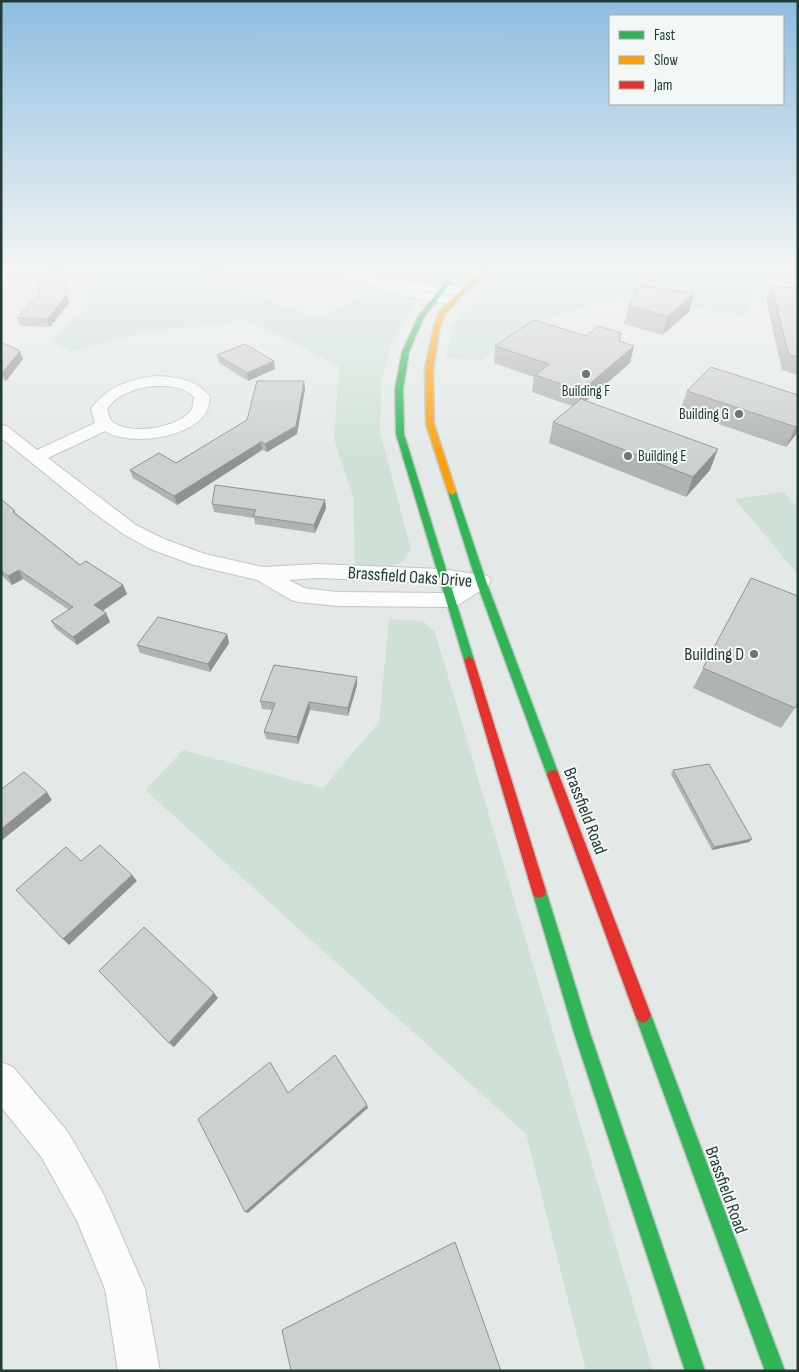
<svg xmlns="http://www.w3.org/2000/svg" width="799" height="1372" viewBox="0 0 799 1372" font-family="'Sofia Sans Condensed',sans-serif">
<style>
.green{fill:#cfe1d6}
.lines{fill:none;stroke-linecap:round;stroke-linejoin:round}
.street-casing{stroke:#c1c6c4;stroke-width:2}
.fast-casing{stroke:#c0c6c4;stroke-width:3}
.slow-casing{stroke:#c0c6c4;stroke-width:3}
.jam-casing{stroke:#c0c6c4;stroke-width:3}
.street{fill:#fbfcfb;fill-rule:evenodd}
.fast{fill:#30b455;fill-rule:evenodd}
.slow{fill:#ff9f0a;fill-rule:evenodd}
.jam{fill:#e5322d;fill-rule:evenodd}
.wall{fill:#afb3b2}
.shaded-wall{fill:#8f9291}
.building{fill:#ccd0cf;stroke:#8f9291}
.poi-dot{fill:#677875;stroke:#f3f8f6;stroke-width:2}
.labels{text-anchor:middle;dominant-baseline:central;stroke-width:4;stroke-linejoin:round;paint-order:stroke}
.far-poi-label{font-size:15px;fill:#233b37;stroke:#f3f8f6}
.street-label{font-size:18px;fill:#233b37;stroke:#f3f8f6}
.poi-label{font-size:18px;fill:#233b37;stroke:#f3f8f6;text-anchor:end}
</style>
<rect width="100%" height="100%" fill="#e4e9e7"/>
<!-- green -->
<g class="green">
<path d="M67,269H164L213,288L238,289L318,319L371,290L405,298L413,304L391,344L381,383L380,433L411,549C400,574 379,566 355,565L353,496L334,439L339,366L247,320L141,333L71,352L50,341L88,306L87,278Z"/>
<path d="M410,269H447C425,287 419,282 393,278Z"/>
<path d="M498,269H770L767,292L752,293L746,316L623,296L548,318L479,361L445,357L453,326L484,282Z"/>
<path d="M784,492L798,508V575L735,499Z"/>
<path d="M389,619L423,621L435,632L653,1371H586L526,1134L145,790L183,750L323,788L379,722Z"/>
</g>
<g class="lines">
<!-- street casing -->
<g class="street-casing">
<g id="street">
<path d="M325,269H343L370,277L460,287L466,291L460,295L412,290L457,297L459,300C447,313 346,278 327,272Z"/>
<path d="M155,376C176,377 197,379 210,397C209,402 209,408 206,412C192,438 129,447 105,431L48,458L136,525L164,539L205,554L263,567L318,564L442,569L488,576L491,581L488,586L458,605L450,607L337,606L299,602L291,600L257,580L194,565L150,549L122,533L94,513L1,438V425L7,426L37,450L95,423L91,409C107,386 129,380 155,376ZM155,386C170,386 183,386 194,397C193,401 193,406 192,409C181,428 126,437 111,420C109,418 108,412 107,409C118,393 137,388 155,386ZM318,578L442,583L458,585L446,593L337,592L304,588L289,580Z"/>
<path d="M1,1062L13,1067L68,1132L104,1195L145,1289L160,1371H118L105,1289L77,1221L42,1158L1,1107Z"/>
</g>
</g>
<!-- fast casing -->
<g class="fast-casing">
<g id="fast">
<path d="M446,281L451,282L424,317L409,352L403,389L404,434L474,660L469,664L464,660L396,434L395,389L402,352L418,317Z"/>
<path d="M452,489L456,492L486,581L559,775L557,779L553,780L549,779L547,775L476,581L448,492Z"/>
<path d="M539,884L544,886L546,891L590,1033L705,1371H685L574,1033L532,891L534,886Z"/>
<path d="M643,1007L648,1010L651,1015L785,1371H765L635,1015L638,1010Z"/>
</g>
</g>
<!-- slow casing -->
<g class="slow-casing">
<path id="slow" d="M482,269H488L446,312L440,326L433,369L434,424L456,492L452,495L448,492L426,424L425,369L434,326L440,311Z"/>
</g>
<!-- jam casing -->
<g class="jam-casing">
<g id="jam">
<path d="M469,656L474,660L546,891L544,896L539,898L534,896L532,891L464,660Z"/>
<path d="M553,770L557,771L559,775L651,1015L648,1020L643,1023L638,1020L635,1015L547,775L549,771Z"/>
</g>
</g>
<!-- street -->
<use href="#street" class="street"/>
<!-- fast -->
<use href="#fast" class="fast"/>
<!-- slow -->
<use href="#slow" class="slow"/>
<!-- jam -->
<use href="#jam" class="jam"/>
</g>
<!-- wall -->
<g class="wall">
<path d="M195,269H226L221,278Z"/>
<path d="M62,278L69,303L50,327L20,326L17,318Z"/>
<path d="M771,286L798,288V375L782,370L766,300Z"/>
<path d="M629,306L689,312L662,335L624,324Z"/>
<path d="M586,336L619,342L634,346L630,363L586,401L710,470L686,497L549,443L553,422L572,406L532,392L534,377L494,363L495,346Z"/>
<path d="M1,342L23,359L6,381L1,378Z"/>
<path d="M217,355L275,369L248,381L219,363Z"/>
<path d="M305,389L297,434L267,452L262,450L177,505L133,478L130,470L176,463Z"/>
<path d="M687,391L798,395V432L786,447L680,411Z"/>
<path d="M1,499L18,515L80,565L123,585L127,594L102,611L106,613L110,622L77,645L56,629L51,621L69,610L23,579L12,585L1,575Z"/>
<path d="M325,500L326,508L315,533L255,524L254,518L214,512L212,504Z"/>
<path d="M751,578L795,708L781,728L693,688Z"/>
<path d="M227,634L229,643L210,672L140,653L137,645Z"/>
<path d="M357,677V685L348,716L310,710L298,744L266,739L264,732L272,710L262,709L260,701Z"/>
<path d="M673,770L749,842L712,850L671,774Z"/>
<path d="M454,1242H455L282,1330L285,1328Z"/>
</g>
<!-- shaded-wall -->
<g class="shaded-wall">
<path d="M221,269H226L221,278L220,271Z"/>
<path d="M60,271L69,303L50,327L47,319Z"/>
<path d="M694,294L689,312L662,335L668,316Z"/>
<path d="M634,346L630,363L578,408L581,391Z"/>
<path d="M20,351L23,359L6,381L2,373Z"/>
<path d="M274,361L275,369L248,381L247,373Z"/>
<path d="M304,381L305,389L297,434L267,452L265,444Z"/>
<path d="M798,425V432L786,447L796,427Z"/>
<path d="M261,442L262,450L177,505L174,496Z"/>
<path d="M718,449L710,470L686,497L693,477Z"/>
<path d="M325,500L326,508L315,533L314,525Z"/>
<path d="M19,570L23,579L12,585L8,576Z"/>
<path d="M123,585L127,594L98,614L94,605Z"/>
<path d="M106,613L110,622L77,645L73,637Z"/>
<path d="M227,634L229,643L210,672L208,664Z"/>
<path d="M357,677V685L348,716V708Z"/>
<path d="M309,702L310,710L298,744L297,737Z"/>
<path d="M47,792L52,800L1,841V829Z"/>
<path d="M752,839L749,842L712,850L714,847Z"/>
<path d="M132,875L137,881L69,945L63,939Z"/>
<path d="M214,993L218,998L174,1047L169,1043Z"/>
<path d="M367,1105L368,1108L248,1213L245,1212Z"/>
</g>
<!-- building -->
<g class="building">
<path d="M214,269H221L220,271Z"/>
<path d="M60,271L67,295L47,319L17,318L39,294L35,274Z"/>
<path d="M639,286L646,287V286L694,294L668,316L629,306Z"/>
<path d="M771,286L798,288V357L789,355Z"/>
<path d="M534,320L586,336L598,326L621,333L619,341L634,346L581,391L535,375L549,364L495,346Z"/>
<path d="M1,342L20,351L2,373L1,372Z"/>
<path d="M245,344L274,361L247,373L217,355Z"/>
<path d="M711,367L798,395V425L796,427L687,391Z"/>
<path d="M257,381H304L296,426L265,444L261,442L174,496L130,470L159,453L176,463L247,420Z"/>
<path d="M581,399L718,449L693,477L553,422Z"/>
<path d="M215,485L325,500L314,525L253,516L256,510L212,504Z"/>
<path d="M1,499L15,511L13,512L80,565L86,561L123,585L94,605L106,613L73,637L51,621L73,607L19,570L8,576L1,571Z"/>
<path d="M751,578L798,596V702L795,708L703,668Z"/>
<path d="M158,617L227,634L208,664L137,645Z"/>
<path d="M274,665L357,677L348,708L309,702L297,737L264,732L275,703L260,701Z"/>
<path d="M709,764L752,839L714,847L673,770Z"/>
<path d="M24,772L47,792L1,829V786L3,788Z"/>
<path d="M100,845L132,875L63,939L16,890L66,847L81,861Z"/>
<path d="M144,927L214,993L169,1043L99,971Z"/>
<path d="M335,1055L367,1105L245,1212L198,1119L270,1062L288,1093Z"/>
<path d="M455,1242L501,1371H291L282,1330Z"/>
</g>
<!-- sky -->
<linearGradient id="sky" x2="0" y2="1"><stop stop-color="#8ebde0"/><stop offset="0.58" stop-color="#f3f5f4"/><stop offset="1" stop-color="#f3f5f4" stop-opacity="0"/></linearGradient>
<rect width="799" height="461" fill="url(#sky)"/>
<!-- markers -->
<g class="poi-dot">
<circle cx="586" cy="374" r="5"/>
<circle cx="739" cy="414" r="5"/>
<circle cx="628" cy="456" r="5"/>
<circle cx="754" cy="654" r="5"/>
</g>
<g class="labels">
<!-- far-poi labels -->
<g class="far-poi-label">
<text x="586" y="391">Building F</text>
<text x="729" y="414" text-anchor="end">Building G</text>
<text x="638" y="456" text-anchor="start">Building E</text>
</g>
<!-- street labels -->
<g class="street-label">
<text transform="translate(410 577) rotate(4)">Brassfield Oaks Drive</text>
<text transform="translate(585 811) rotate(69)">Brassfield Road</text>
<text transform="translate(726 1190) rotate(70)">Brassfield Road</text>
</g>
<!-- poi labels -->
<g class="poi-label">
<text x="744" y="654">Building D</text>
</g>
</g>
<!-- border -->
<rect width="799" height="1372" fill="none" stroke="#233b37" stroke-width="5"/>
<!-- legend -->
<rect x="609" y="15" width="175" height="90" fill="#f3f8f6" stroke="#a0acaa"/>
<rect x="619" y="31" width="25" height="8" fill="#30b455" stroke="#a0acaa"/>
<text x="654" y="40" font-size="15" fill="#233b37">Fast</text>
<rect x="619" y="56" width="25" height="8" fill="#ff9f0a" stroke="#a0acaa"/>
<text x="654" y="65" font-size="15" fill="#233b37">Slow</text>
<rect x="619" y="81" width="25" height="8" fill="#e5322d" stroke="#a0acaa"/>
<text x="654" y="90" font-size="15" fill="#233b37">Jam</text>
</svg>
